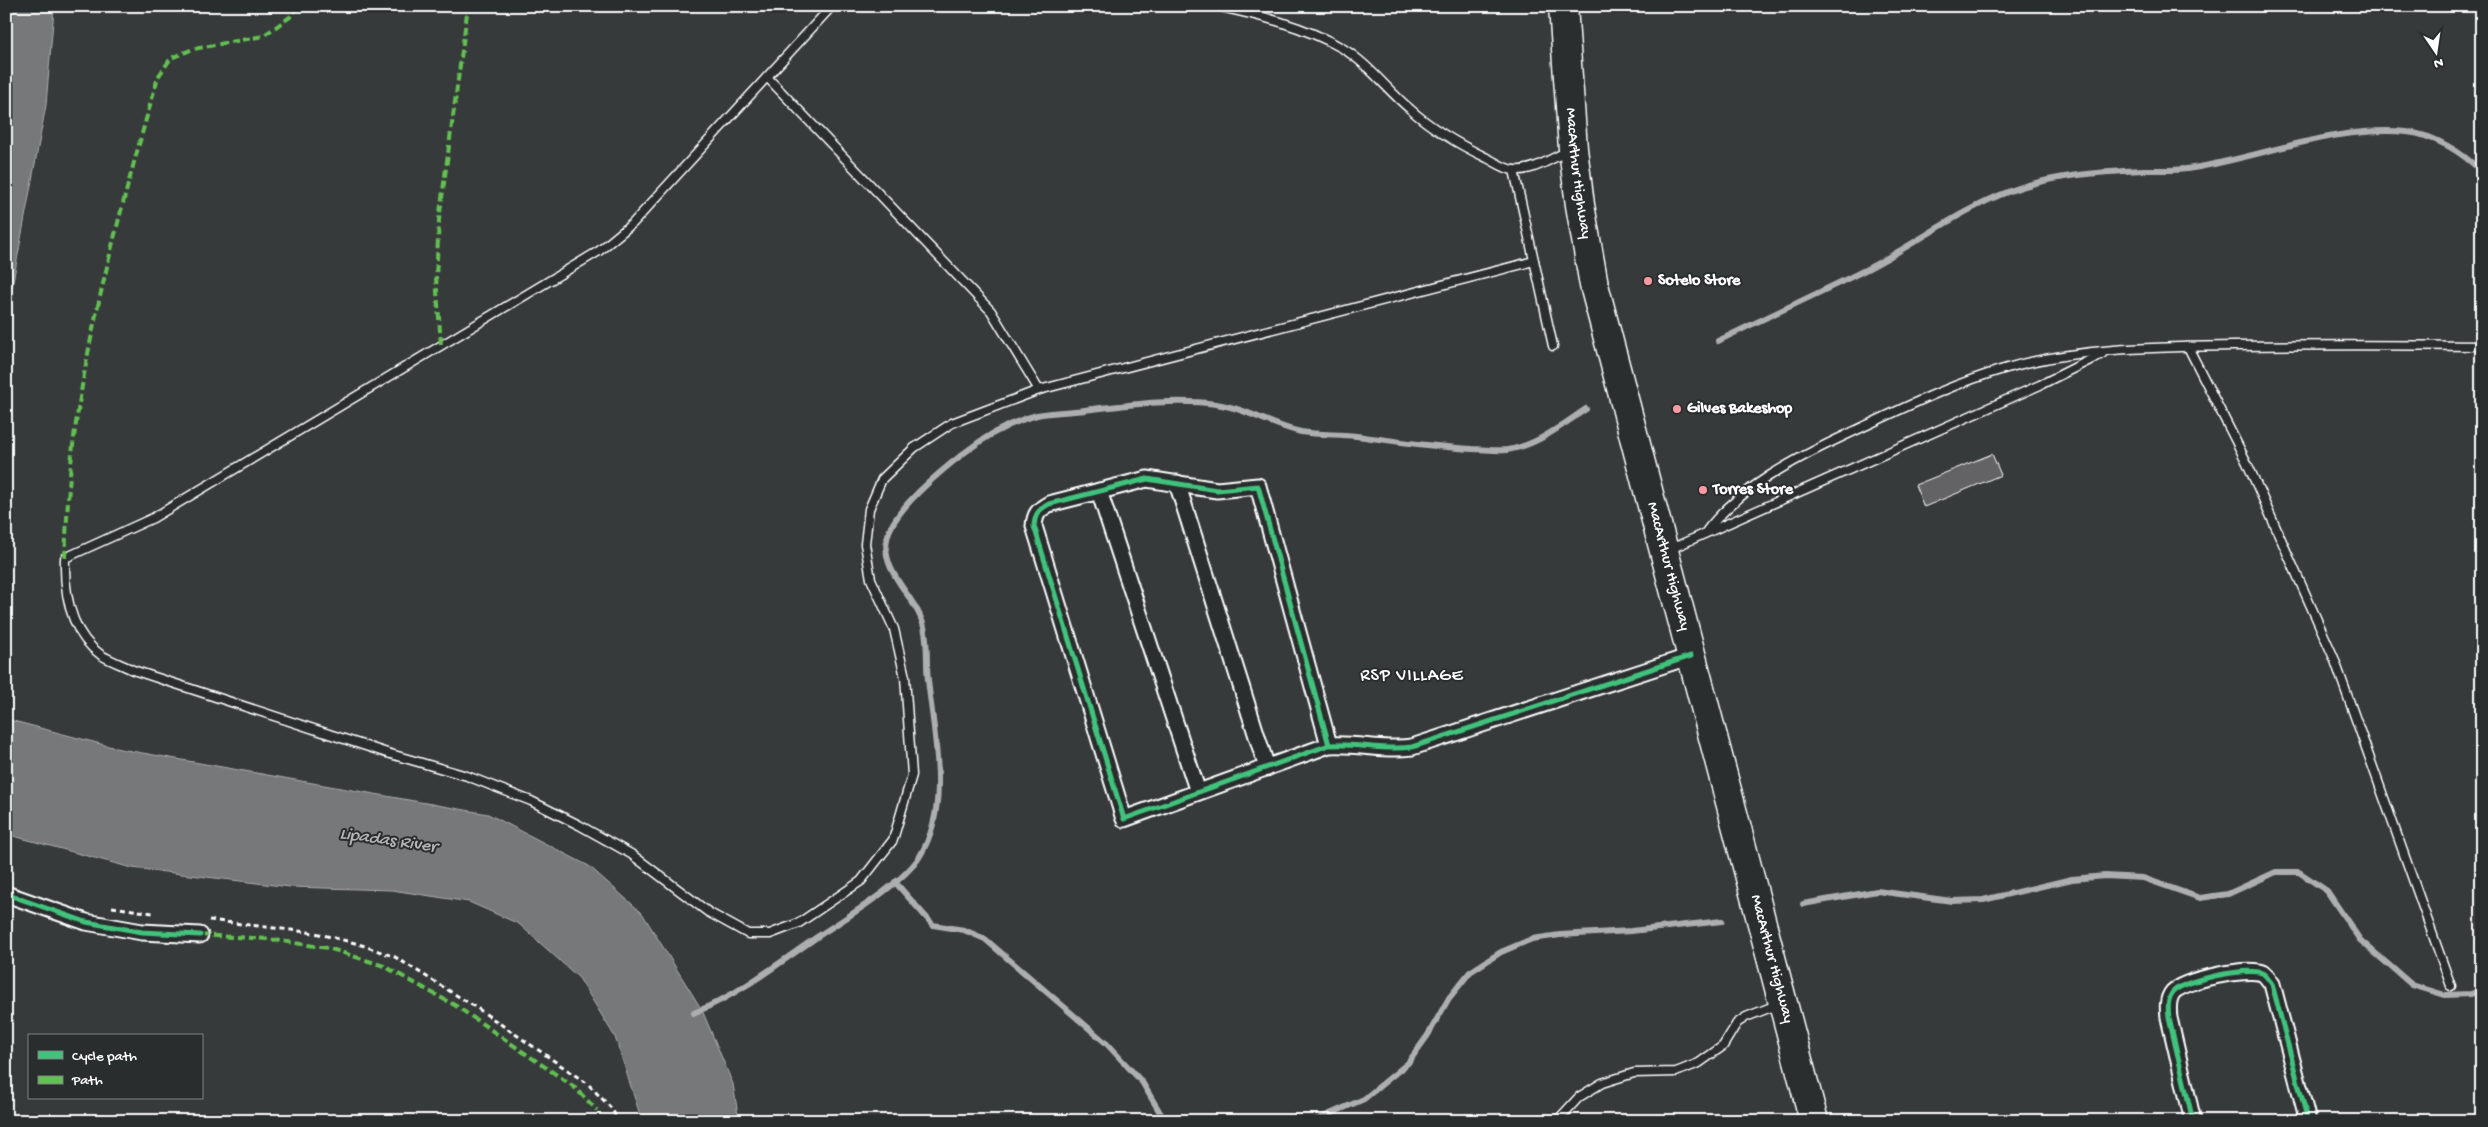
<svg xmlns="http://www.w3.org/2000/svg" width="2488" height="1127" viewBox="0 0 2488 1127" font-family="'Gochi Hand',sans-serif">
<style>
.water{fill:#767879;stroke:#adaeaf}
.lines{fill:none;stroke-linecap:round;stroke-linejoin:round}
.stream{stroke:#adaeaf;stroke-width:6}
.building{fill:#636465;stroke:#fff}
.lane-casing{stroke:#fff;stroke-width:11}
.street-casing{stroke:#fff;stroke-width:19}
.highway-casing{stroke:#fff;stroke-width:31}
.path{stroke:#fff;stroke-width:3;stroke-dasharray:5 4;stroke-linecap:butt}
.lane{stroke:#2a2d2e;stroke-width:8}
.street{stroke:#2a2d2e;stroke-width:15}
.highway{stroke:#2a2d2e;stroke-width:28}
.quiet{stroke:#63c152;stroke-width:4;stroke-dasharray:8 4;stroke-linecap:butt}
.cycleway-casing{stroke:#2a2d2e;stroke-width:8}
.cycleway{stroke:#40c37c;stroke-width:5}
.poi-dot{fill:#ff9aa2;stroke:#2a2d2e;stroke-width:2}
.labels{text-anchor:middle;dominant-baseline:central;stroke-width:4;stroke-linejoin:round;paint-order:stroke}
.street-label{font-size:16px;fill:#fff;stroke:#2a2d2e}
.poi-label{font-size:16px;font-weight:bold;fill:#fff;stroke:#2a2d2e;text-anchor:start}
.neighbourhood-label{font-size:18px;letter-spacing:1px;fill:#fff;stroke:#2a2d2e}
.water-label{font-size:18px;font-style:italic;fill:#b4b5b5;stroke:#2a2d2e}
</style>
<rect width="100%" height="100%" fill="#373a3b"/>
<filter id="ink" filterUnits="userSpaceOnUse"><feTurbulence type="fractalNoise" baseFrequency=".02" numOctaves="2"/><feDisplacementMap in="SourceGraphic" scale="10" xChannelSelector="R" yChannelSelector="G"/><feConvolveMatrix kernelMatrix="1 2 1 2 8 2 1 2 1" color-interpolation-filters="sRGB"/></filter>
<g filter="url(#ink)">
<!-- water -->
<g class="water">
<path d="M6,6H54V9L46,105L6,319Z"/>
<path d="M6,719L120,749L488,814L589,866L642,913L702,1010L733,1084L739,1121H642L615,1037L579,978L519,924L469,902L392,890L290,887L132,868L6,834Z"/>
</g>
<g class="lines">
<!-- stream -->
<g class="stream">
<path d="M1718,341C1768,316 1820,293 1869,268C1917,243 1960,210 2010,191C2052,175 2100,172 2144,170C2160,170 2177,171 2193,168C2262,157 2335,125 2407,132C2435,135 2463,153 2482,172"/>
<path d="M895,882L933,925L964,930L985,939L1106,1043L1142,1082L1165,1121"/>
<path d="M1803,904L1877,891L1952,901L1983,900L2072,879L2105,876L2143,878L2200,898L2228,894L2276,872H2299L2327,891L2360,940L2412,985L2445,995L2471,994L2482,990"/>
<path d="M694,1013C739,994 778,964 817,937C845,918 903,884 920,856C951,805 934,736 928,680C926,664 928,648 925,632C920,598 880,575 887,539C892,510 941,471 964,453C986,436 1010,422 1037,415C1052,412 1069,412 1085,410C1127,405 1173,398 1216,404C1246,408 1272,426 1301,432C1319,435 1338,434 1356,436C1395,441 1433,447 1472,449C1483,449 1496,451 1507,450C1536,446 1562,425 1586,409"/>
<path d="M1314,1121L1364,1099L1408,1063L1428,1035L1449,998L1470,972L1501,952L1532,939L1560,935L1631,931L1722,921"/>
</g>
</g>
<!-- building -->
<path class="building" d="M1992,454L2001,475L1924,507L1915,485Z"/>
<g class="lines">
<!-- lane casing -->
<g class="lane-casing">
<g id="lane">
<path d="M832,6L633,223L599,251L153,518L65,558C64,594 70,633 101,655C111,661 123,665 133,670L387,753L467,776L531,801L579,825L631,854L708,912L748,934H770L799,923L861,881L893,840L912,775L905,677L894,629L871,579L865,544L869,509L882,479L914,448L952,423L1039,390L1534,261"/>
<path d="M1216,6C1259,15 1304,26 1342,48C1369,64 1387,90 1410,109C1432,129 1460,145 1487,158C1494,161 1506,170 1514,170C1532,172 1552,158 1568,151"/>
<path d="M767,77L991,311L1039,390"/>
<path d="M1514,170L1553,346"/>
<path d="M2188,347L2247,463L2334,658L2451,986"/>
<path d="M1705,533C1738,488 1797,458 1846,435C1899,410 1951,384 2007,368C2079,347 2159,347 2233,346C2316,345 2399,345 2482,346"/>
<path d="M1668,550L2040,385L2102,354"/>
<path d="M1557,1121L1579,1097L1602,1083L1634,1073L1676,1072L1699,1063L1723,1046L1737,1023L1746,1017L1779,1004"/>
</g>
</g>
<!-- street casing -->
<g class="street-casing">
<g id="street">
<path d="M1177,483L1267,768"/>
<path d="M1099,491L1198,792"/>
<path d="M1329,745L1258,486L1217,490L1147,479L1049,504C1038,510 1035,514 1034,526L1124,819L1329,745C1358,743 1384,751 1412,747L1691,656"/>
<path d="M6,894L86,922L142,932L200,935"/>
<path d="M2193,1121L2169,1018C2168,1009 2167,999 2173,992C2184,980 2246,967 2262,973C2266,975 2269,980 2272,984L2308,1121"/>
</g>
</g>
<!-- highway casing -->
<g class="highway-casing">
<g id="highway">
<path id="s1" d="M1563,6L1573,149L1580,205L1594,285L1814,1121"/>
</g>
</g>
<!-- path -->
<g class="path">
<path d="M112,907L153,913"/>
<path d="M209,920L315,933L359,944L395,957L477,1008L588,1084L612,1109L618,1121"/>
</g>
<!-- lane -->
<use href="#lane" class="lane"/>
<!-- street -->
<use href="#street" class="street"/>
<!-- highway -->
<use href="#highway" class="highway"/>
<!-- quiet -->
<g class="quiet">
<path d="M818,6L827,11"/>
<path d="M441,344L436,278L439,220L468,6"/>
<path d="M65,558C67,515 69,473 75,430C92,311 125,193 158,77L171,58L193,49L263,36L290,17L298,6"/>
<path d="M200,935L268,939L328,948L384,966L456,1006L573,1086L597,1110"/>
</g>
<!-- cycleway casing -->
<g class="cycleway-casing">
<g id="cycleway">
<path d="M1329,745L1258,486L1217,490L1147,479L1049,504C1038,510 1035,514 1034,526L1124,819L1329,745C1358,743 1384,751 1412,747L1691,656"/>
<path d="M6,894L86,922L142,932L200,935"/>
<path d="M2193,1121L2169,1018C2168,1009 2167,999 2173,992C2184,980 2246,967 2262,973C2266,975 2269,980 2272,984L2308,1121"/>
</g>
</g>
<!-- cycleway -->
<use href="#cycleway" class="cycleway"/>
</g>
</g>
<!-- markers -->
<g class="poi-dot">
<circle cx="1648" cy="281" r="5"/>
<circle cx="1677" cy="409" r="5"/>
<circle cx="1703" cy="490" r="5"/>
</g>
<g class="labels">
<!-- street labels -->
<g class="street-label">
<text stroke="none"><textPath href="#s1" startOffset="168">MacArthur Highway</textPath></text>
<text stroke="none"><textPath href="#s1" startOffset="572">MacArthur Highway</textPath></text>
<text stroke="none"><textPath href="#s1" startOffset="978">MacArthur Highway</textPath></text>
</g>
<!-- poi labels -->
<g class="poi-label">
<text x="1658" y="281">Sotelo Store</text>
<text x="1687" y="409">Gilves Bakeshop</text>
<text x="1713" y="490">Torres Store</text>
</g>
<!-- neighbourhood labels -->
<g class="neighbourhood-label">
<text x="1412" y="676">RSP VILLAGE</text>
</g>
<!-- water labels -->
<g class="water-label">
<text transform="translate(388 841) rotate(8)">Lipadas River</text>
</g>
</g>
<!-- margin -->
<rect width="2488" height="1127" fill="none" stroke="#2a2d2e" stroke-width="25"/>
<rect x="12" y="12" width="2463" height="1102" fill="none" stroke="#fff" stroke-width="2" filter="url(#ink)"/>
<!-- legend -->
<rect x="28" y="1034" width="175" height="65" fill="#2a2d2e" stroke="#7f8182"/>
<rect x="38" y="1051" width="25" height="8" fill="#40c37c" stroke="#7f8182"/>
<text x="72" y="1060" font-size="15" fill="#ffffff">Cycle path</text>
<rect x="38" y="1076" width="25" height="8" fill="#63c152" stroke="#7f8182"/>
<text x="72" y="1084" font-size="15" fill="#ffffff">Path</text>
<!-- north arrow -->
<g transform="translate(2436 52) rotate(167)" stroke="#2a2d2e" stroke-width="4" paint-order="stroke">
<path d="M0-4L9 19L0 12L-9 19Z" fill="#ffffff"/>
<text y="-8" font-size="14" font-weight="bold" text-anchor="middle" fill="#ffffff">N</text>
</g>
</svg>
